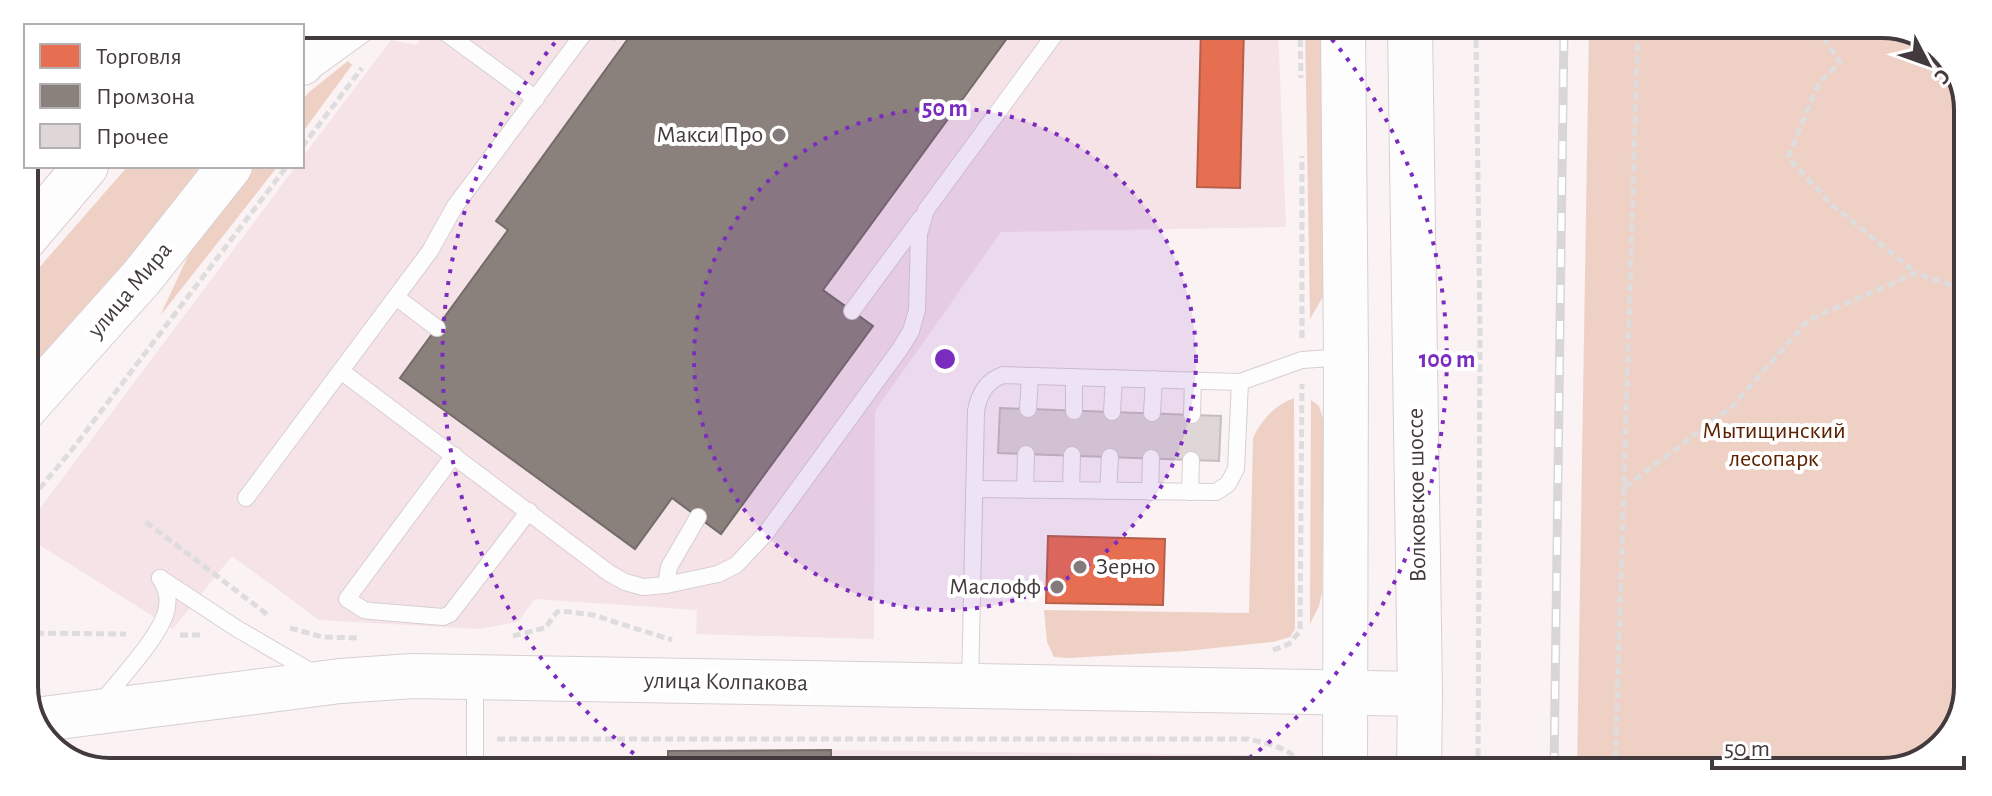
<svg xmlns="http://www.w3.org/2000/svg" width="1992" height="796" viewBox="0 0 1992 796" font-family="'Alegreya Sans',sans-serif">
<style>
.built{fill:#f5e3e8}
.green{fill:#efd0c5}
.shops{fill:#e76f51;stroke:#b65f4b;stroke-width:2}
.industry{fill:#8a817c;stroke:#746c69;stroke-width:2}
.building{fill:#dfd6d7;stroke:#c6bdbe;stroke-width:2}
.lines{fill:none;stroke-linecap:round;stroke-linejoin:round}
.lane-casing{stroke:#d7cfd1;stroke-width:18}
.secondary-casing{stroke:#d7cfd1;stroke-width:46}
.path{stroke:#dedcdc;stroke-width:5;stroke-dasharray:8 4;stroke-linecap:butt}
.lane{stroke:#fefdfd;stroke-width:16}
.secondary{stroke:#fefdfd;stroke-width:44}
.rail-casing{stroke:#d8d6d6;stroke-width:9}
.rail{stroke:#fff;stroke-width:6;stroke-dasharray:18;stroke-linecap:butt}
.ring{fill:none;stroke:#7b2cbf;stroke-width:4;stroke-dasharray:4 8}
.poi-dot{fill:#837a7c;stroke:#fff;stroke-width:3}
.labels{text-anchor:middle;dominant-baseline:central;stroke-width:8;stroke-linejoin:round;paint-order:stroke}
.poi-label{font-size:24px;fill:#423a3c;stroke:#fff;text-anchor:end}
.street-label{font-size:24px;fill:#423a3c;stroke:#fff}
.park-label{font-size:24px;fill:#5b2100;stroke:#fff}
.rim{fill:none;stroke:#423a3c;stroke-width:4}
.centre{fill:#7b2cbf;stroke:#fff;stroke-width:4}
.ring-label{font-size:24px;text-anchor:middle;font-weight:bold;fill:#7b2cbf;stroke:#fff;stroke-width:8;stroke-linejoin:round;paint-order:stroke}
</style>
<rect width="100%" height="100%" fill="#fbf2f4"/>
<!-- built -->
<g class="built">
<path d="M431,25L1278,27L1286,227L1001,232L875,411L874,639L696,634L697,610L535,599L518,622L479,629L319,620L232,556L173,629L24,535V530L296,166H302V158L391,40L416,45Z"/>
<path d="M831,750L1250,755V770L550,769L668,764V751Z"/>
</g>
<!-- green -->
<g class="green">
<path d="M1305,27H1321L1325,285L1324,295L1310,319Z"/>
<path d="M1589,28L1910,29L1951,58L1968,104L1963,714L1930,757L1882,772L1577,771Z"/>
<path d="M348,61L352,65L302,133V101L308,93Z"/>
<path d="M128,166H203L140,247L24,375V285Z"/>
<path d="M255,166H278L160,316L189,254Z"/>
<path d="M1294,398L1295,629L1290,637L1273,642L1186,651L1069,658L1054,657L1047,642L1044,610L1249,613L1253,438C1262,419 1275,405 1294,398Z"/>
<path d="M1311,400L1319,406L1324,422L1322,592L1319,606L1310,624Z"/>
</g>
<!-- shops -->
<g class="shops">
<path d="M1201,27H1244L1240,188L1197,187Z"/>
<path d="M1048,536L1165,539L1163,605L1046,603Z"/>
</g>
<!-- industry -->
<g class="industry">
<path d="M638,25L1016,26L823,290L873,326L721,534L672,498L635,549L400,378L508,230L496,221Z"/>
<path d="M831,750V769H705V764H668V751Z"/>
<path d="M550,762L705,764V769H550Z"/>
</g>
<!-- building -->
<path class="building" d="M1000,408L1221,416L1219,461L998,453Z"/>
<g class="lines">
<!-- lane casing -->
<g class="lane-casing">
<g id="lane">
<path d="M435,25L536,99"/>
<path d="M318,67L376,25"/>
<path d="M396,297L437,328"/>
<path d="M852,311L920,219"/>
<path d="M341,371L609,573L625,582L643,587L666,585L718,574L736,565L766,533L900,349L911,331L917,310L919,234L926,210L1061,26"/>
<path d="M1028,409L1030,376"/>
<path d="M1074,411V377"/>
<path d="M1112,412L1114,378"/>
<path d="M1152,413L1154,379"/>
<path d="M1192,415L1193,380"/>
<path d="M454,455L347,599L364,610L371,611L443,617L450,614L529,511"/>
<path d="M974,489L1216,492L1228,484L1236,469L1240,382"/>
<path d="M1025,490L1026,454"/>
<path d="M1071,490L1072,455"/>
<path d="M1108,491L1110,457"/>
<path d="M1150,492L1151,458"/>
<path d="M1190,492L1191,460"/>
<path d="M246,498L430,251L455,206L590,25"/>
<path d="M160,578L236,628L315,674"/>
<path d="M666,585L669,567L698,517"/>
<path d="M970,686L976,411C979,394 986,381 1003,375L1240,382L1302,360L1345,357"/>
<path d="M100,704C117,682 164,633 167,607C169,596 166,587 160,578"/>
<path d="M475,768V680"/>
</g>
</g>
<!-- secondary casing -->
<g class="secondary-casing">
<g id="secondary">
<path d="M188,26L189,24"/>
<path d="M1343,27L1346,356L1345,771"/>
<path d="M1410,27L1420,694L1419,771"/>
<path d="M302,63L327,25"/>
<path d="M24,239L86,166"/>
<path d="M24,409L142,277L230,166"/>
<path d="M35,720L340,681L413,676L1420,694"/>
</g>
</g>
<!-- path -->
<g class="path">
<path d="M1300,27L1301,78"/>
<path d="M1476,28L1480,331L1478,771"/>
<path d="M1816,28L1840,62L1819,83L1788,157L1831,204L1916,273"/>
<path d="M612,41L624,25"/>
<path d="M302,147L362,68"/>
<path d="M1302,338V156"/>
<path d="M1625,487L1733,406L1808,320L1916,273L1966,290"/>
<path d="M24,507L71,451L287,166"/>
<path d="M146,522L268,615"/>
<path d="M290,628L322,637L359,638"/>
<path d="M24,633L126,634"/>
<path d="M180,635H202"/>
<path d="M513,636L545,628L557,612L561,611L593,615L672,640"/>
<path d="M1273,650L1289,644L1300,631L1302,384"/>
<path d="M497,739H1248C1270,744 1293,748 1304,769"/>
<path d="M1615,771L1638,28"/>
</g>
<!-- lane -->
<use href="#lane" class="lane"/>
<!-- secondary -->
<use href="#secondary" class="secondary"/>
<!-- rail casing -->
<g class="rail-casing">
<path id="rail" d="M1554,771L1564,28"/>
</g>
<!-- rail -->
<use href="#rail" class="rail"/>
</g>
<!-- distance rings -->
<circle cx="945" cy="359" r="251" fill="#7b2cbf" fill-opacity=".12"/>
<g class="ring">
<circle cx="945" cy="359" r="251"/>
<path d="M653 768A502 502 0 0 1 569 26M1324 30A502 502 0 0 1 1233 770"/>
</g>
<!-- markers -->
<g class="poi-dot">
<circle cx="779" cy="135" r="8"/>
<circle cx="1080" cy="567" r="8"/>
<circle cx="1057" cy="587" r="8"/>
</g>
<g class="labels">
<!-- poi labels -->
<g class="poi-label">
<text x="763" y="135">Макси Про</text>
<text x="1096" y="567" text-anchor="start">Зерно</text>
<text x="1041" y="587">Маслофф</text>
</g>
<!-- street labels -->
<g class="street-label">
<text transform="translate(130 290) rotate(-50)">улица Мира</text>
<text transform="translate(1417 495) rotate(-91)">Волковское шоссе</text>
<text transform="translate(726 682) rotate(1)">улица Колпакова</text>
</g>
<!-- park labels -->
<g class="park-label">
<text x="1774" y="431">Мытищинский<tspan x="1774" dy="28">лесопарк</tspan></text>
</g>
</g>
<!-- crop -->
<path d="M0 0H1992V796H0ZM110 38H1882A72 72 0 0 1 1954 110V686A72 72 0 0 1 1882 758H110A72 72 0 0 1 38 686V110A72 72 0 0 1 110 38Z" fill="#fff" fill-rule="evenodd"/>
<path class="rim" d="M110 38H1882A72 72 0 0 1 1954 110V686A72 72 0 0 1 1882 758H110A72 72 0 0 1 38 686V110A72 72 0 0 1 110 38Z"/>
<circle cx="945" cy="359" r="12" class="centre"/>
<g class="ring-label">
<text x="945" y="116">50 m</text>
<text x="1447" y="367">100 m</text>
</g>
<!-- legend -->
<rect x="24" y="24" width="280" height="144" fill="#ffffff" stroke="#b3b0b1" stroke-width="2"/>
<rect x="40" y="44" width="40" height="24" fill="#e76f51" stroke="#b3b0b1" stroke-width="2"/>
<text x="96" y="64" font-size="24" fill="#423a3c">Торговля</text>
<rect x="40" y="84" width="40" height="24" fill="#8a817c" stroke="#b3b0b1" stroke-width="2"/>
<text x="96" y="104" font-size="24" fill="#423a3c">Промзона</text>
<rect x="40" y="124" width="40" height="24" fill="#dfd6d7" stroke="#b3b0b1" stroke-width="2"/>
<text x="96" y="144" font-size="24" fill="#423a3c">Прочее</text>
<!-- north arrow -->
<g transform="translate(1928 64) rotate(131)" stroke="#ffffff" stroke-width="6" paint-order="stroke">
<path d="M0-6L14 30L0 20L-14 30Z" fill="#423a3c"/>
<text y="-12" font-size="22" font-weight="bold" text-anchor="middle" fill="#423a3c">С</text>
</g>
<!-- scale -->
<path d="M1712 756v12h252v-12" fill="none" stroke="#423a3c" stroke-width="4"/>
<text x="1724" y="756" font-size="24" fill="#423a3c" stroke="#ffffff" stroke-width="6" paint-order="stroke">50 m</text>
</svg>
